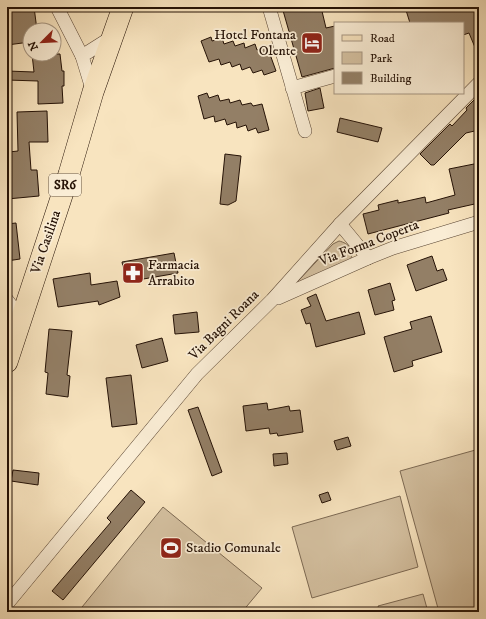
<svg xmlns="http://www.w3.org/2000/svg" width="486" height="619" viewBox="0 0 486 619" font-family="'IM FELL DW Pica',serif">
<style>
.green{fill:#d4c0a0;stroke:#7c6953}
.building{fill:#937f66;stroke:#251206}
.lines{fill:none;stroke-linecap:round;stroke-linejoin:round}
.street-casing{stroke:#5a4634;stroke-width:14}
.primary-casing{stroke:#251206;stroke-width:22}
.street{stroke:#faedd5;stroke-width:13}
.primary{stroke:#f8e4bf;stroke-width:21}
.labels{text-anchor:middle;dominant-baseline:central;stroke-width:3.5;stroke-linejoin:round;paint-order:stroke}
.shield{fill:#faedd5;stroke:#655444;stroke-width:1}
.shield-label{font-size:13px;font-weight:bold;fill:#251206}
.poi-label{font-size:14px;fill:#251206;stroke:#faedd5;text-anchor:start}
.street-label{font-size:14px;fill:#251206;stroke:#faedd5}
</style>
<rect width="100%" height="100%" fill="#f8e4bf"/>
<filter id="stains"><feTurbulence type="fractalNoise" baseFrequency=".005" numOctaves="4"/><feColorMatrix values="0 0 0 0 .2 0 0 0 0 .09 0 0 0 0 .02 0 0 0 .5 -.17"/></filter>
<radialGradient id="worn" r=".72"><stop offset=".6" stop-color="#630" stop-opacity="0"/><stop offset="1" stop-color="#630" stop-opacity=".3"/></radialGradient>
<!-- green -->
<g class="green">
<path d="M339,241C348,243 356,250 350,260L298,284V281L333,244Z"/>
<path d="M479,449V612H439L400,471Z"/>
<path d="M400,496L418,567L312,598L292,527Z"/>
<path d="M163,507L262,588L242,612H78Z"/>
<path d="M423,594L428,612H380L378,606Z"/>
</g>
<!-- building -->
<g class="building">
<path d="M7,7H34L37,30H30V42L7,45V31H9Z"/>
<path d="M282,7H321L326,28L335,26V68L302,77Z"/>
<path d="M405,7H479V57L469,33L463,35V23H410Z"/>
<path d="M211,37L212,41L222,38L224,44L233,41L235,46L244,43L245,48L255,44L257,50L267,46L276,71L264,75L262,70L253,73L250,67L242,70L240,64L232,67L230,62L221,65L219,59L209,62L201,41Z"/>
<path d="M32,54H60L62,71H64V86H62L63,103L38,104V81L7,80V71L34,72Z"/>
<path d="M320,88L324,108L308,111L305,93Z"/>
<path d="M207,93L209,98L218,95L220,101L229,99L230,103L240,100L242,105L251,103L253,106L262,104L269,130L258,133L256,128L248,131L246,125L237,128L236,122L227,125L225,119L215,122L214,116L204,119L198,96Z"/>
<path d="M475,99L479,104V130L466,133L434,165H431L420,154L450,124L452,126L467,110L466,108Z"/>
<path d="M47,111L48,142H29L31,170H37L39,196L7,199V172H10L9,152L18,151L17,112Z"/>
<path d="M340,118L382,128L378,142L337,132Z"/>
<path d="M225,154L241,156L236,201L228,205L220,204Z"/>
<path d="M479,163V203L448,210L449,213L368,234L363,214L379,210L378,205L398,200V203L425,197L426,203L455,195L449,169Z"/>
<path d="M16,223L20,259L7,261V224Z"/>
<path d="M174,253L178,273L126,282L122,262Z"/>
<path d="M432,256L437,271L443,269L447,280L416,291L407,265Z"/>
<path d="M90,273L91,285L117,281L120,297L99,305L98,301L58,307L53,279Z"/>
<path d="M390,283L395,300L392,301L394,310L375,315L368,290Z"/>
<path d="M316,294L326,321L359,312L365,334L316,347L310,323L306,324L301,310L311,306L307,298Z"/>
<path d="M197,312L199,332L175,334L173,315Z"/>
<path d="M431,316L442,352L412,361L413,366L394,372L384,337L412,329L410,322Z"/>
<path d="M49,329L72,331L67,375L70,376L68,397L46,394L48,373L45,372Z"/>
<path d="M162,338L168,361L142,368L136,345Z"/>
<path d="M131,375L137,424L112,427L106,378Z"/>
<path d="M267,403L268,410L289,406L290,411L300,410L303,432L278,436L277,433L270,434L269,428L246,431L243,406Z"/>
<path d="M198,407L222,472L212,476L188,410Z"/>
<path d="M348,437L351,446L337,450L334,441Z"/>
<path d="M287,453L288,464L274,466L273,454Z"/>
<path d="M13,470L39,473L38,485L11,481Z"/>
<path d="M131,490L145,502L63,600L52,591L111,522L107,518Z"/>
<path d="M328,492L331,500L322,503L319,495Z"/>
</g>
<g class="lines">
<!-- street casing -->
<g class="street-casing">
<g id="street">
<path d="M57,7L82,56"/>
<path d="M269,7L305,131"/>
<path d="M292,88L335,76"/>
<path d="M93,92L82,56L112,37"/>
<path d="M340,224L368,258"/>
<path d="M278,298L368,258L393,248L479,222"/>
<path d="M7,300L21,318"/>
<path d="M7,604L197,374L272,300L340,224L479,83"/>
</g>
</g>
<!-- primary casing -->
<g class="primary-casing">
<path id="primary" d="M7,362L69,174L93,92L123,7"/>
</g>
<!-- street -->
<use href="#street" class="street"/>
<!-- primary -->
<use href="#primary" class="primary"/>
</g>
<!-- icons -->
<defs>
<g id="hotel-square" transform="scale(1.15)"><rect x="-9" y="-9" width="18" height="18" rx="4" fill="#8f2418" stroke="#faedd5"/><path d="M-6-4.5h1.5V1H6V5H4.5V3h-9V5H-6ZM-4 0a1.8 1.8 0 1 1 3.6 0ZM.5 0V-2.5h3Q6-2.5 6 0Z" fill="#fff"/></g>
<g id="pharmacy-square" transform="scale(1.15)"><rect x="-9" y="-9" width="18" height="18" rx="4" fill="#8f2418" stroke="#faedd5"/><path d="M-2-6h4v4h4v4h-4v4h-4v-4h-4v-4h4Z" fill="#fff"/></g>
<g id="stadium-square" transform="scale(1.15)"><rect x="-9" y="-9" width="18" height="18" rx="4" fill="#8f2418" stroke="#faedd5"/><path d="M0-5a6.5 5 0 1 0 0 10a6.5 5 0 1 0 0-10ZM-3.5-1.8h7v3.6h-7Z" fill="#fff"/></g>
</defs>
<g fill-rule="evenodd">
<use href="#hotel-square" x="312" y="43"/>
<use href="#pharmacy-square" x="133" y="273"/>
<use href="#stadium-square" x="171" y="548"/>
</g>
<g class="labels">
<!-- shield labels -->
<rect class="shield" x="49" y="174" width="32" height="22" rx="3"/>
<g class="shield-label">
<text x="65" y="185">SR6</text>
</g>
<!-- poi labels -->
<g class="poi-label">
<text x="296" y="35" text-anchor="end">Hotel Fontana<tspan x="296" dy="16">Olente</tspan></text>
<text x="148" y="265">Farmacia<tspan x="148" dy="16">Arrabito</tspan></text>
<text x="186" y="548">Stadio Comunale</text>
</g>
<!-- street labels -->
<g class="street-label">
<text transform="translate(46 242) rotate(-71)">Via Casilina</text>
<text transform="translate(369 243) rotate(-21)">Via Forma Coperta</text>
<text transform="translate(224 325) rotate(-45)">Via Bagni Roana</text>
</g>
</g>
<!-- margin -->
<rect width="486" height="619" fill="none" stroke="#f8e4bf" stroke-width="24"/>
<rect x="8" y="8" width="470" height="603" fill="none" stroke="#251206" stroke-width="2"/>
<rect x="12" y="12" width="462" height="595" fill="none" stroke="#251206"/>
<!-- legend -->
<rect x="334" y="22" width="130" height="72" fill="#faedd5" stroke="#a59582"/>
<rect x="342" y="35" width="20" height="6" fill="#f8e4bf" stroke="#a59582"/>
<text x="370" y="42" font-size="12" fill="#251206">Road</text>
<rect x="342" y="52" width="20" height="12" fill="#d4c0a0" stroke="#a59582"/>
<text x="370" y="62" font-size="12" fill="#251206">Park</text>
<rect x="342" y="72" width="20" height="12" fill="#937f66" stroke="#a59582"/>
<text x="370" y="82" font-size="12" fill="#251206">Building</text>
<!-- north arrow -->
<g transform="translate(42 42) rotate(246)"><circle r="19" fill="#faedd5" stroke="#a59582"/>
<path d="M0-3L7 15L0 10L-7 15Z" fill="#8f2418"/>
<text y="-6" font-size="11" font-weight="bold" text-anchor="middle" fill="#251206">N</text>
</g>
<rect width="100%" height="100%" filter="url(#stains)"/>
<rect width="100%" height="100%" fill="url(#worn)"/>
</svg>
